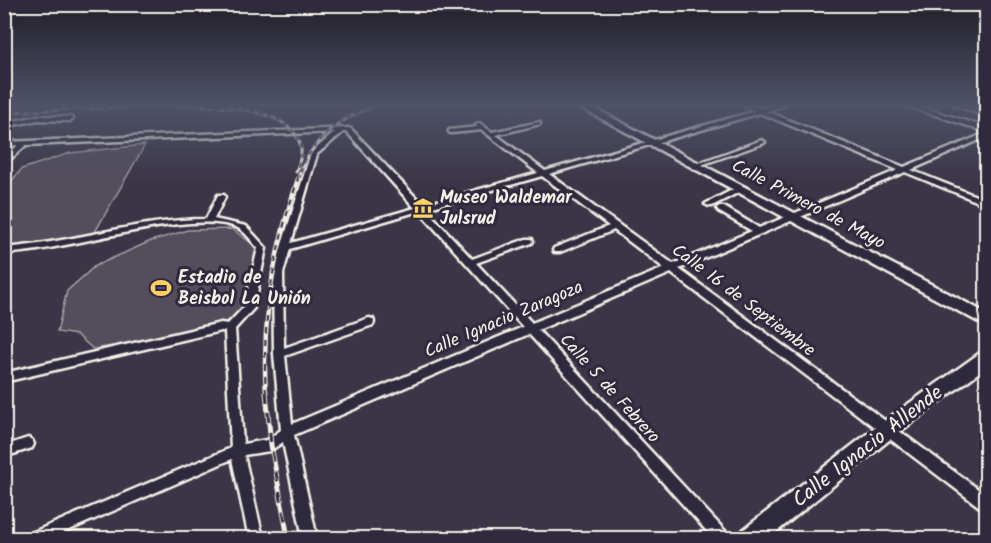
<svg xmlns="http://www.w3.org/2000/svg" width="991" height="543" viewBox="0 0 991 543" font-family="Kalam,sans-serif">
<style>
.green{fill:#534e5c;stroke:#a4a0a2;stroke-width:1.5}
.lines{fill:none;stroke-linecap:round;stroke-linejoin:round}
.minor-casing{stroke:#f4f1e8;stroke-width:5}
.tertiary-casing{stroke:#f4f1e8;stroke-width:4}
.primary-casing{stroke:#f4f1e8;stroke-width:5}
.minor{fill:#2f2a3d;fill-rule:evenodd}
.tertiary{fill:#2f2a3d;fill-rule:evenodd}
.primary{fill:#2f2a3d;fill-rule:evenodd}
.rail-far2-casing{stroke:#f4f1e8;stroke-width:3}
.rail-far1-casing{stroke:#f4f1e8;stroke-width:4.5}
.rail-casing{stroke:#f4f1e8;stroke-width:5}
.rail-far2{stroke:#2f2a3d;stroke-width:1.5;stroke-dasharray:4.5;stroke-linecap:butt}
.rail-far1{stroke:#2f2a3d;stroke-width:2;stroke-dasharray:6;stroke-linecap:butt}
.rail{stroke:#2f2a3d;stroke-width:3;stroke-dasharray:10;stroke-linecap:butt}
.labels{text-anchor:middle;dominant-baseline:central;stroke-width:6;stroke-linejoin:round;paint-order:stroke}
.poi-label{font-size:18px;font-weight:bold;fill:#f4f1e8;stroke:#2f2a3d;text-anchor:start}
.street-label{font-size:18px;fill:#f4f1e8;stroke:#2f2a3d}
.near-street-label{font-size:21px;fill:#f4f1e8;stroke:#2f2a3d}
</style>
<rect width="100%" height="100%" fill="#3b3647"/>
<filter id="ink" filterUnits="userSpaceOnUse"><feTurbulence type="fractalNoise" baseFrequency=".0167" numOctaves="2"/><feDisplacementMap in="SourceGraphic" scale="12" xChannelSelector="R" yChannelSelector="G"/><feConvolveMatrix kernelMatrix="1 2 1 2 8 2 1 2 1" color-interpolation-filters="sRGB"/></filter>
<g filter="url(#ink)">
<!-- green -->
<g class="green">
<path d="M145,145L92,237L5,249V188L22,169L70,153Z"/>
<path d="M232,229L258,248L245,311L217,327L185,335L93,349L77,335L57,332L67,291L95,266L151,241L188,230Z"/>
</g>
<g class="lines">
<!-- minor casing -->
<g class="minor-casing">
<g id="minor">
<path d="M743,105C750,105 757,109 764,108C771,108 777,105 785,105L766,111L904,167L986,133V137L911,170L986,200V205L905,172L679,269L986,495V509L981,508L671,273L538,330L727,533L729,538H713L529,334L294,435L317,538H303L283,442L270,451L244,455L263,538H249L232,459L51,538H29L31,533L231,448L225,331H221L4,382V373L221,323L228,324L244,307L258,248C252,242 246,232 238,228C201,211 102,239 60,246C41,250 23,252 4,254V248C72,243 138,219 206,219L218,195H224L225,197L214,219L246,226L266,248L254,308L235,329L243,444L267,440L281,430L274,354L273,273L311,153L335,132L26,145L4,165V159L18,145L4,146V142L349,128L351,129L423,205L538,173L482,130L451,133L449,132V130L477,127L476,125L479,123L492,132L540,122V124L496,135L545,171L755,111ZM760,113L898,170L759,228L724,207H718L717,209L718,211L752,231L673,264L549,174ZM343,132H347L415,208L291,243L317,154ZM542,176L609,226L554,248L553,250L554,252H560L614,230L664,268L532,323L476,263L532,243L533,241L532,239H526L472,259L426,209ZM419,211L523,327L292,424L285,356L373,325L374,322L373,319L369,318L284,348L283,273L290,249Z"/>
<path d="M954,105H962L986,112V116Z"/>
<path d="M38,116L70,117L73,119L70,121L38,120L4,127V123Z"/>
<path d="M762,140L765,142L764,143L698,166H694L693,165Z"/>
<path d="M736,188H742L743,190L712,206H709L705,204Z"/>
<path d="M28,438L32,440L34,444L32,448L4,457V446Z"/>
</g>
</g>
<!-- tertiary casing -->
<g class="tertiary-casing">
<path id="tertiary" d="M904,105H915L986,127V132Z"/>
</g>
<!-- primary casing -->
<g class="primary-casing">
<g id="primary">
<path d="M576,105H588L986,313V326Z"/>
<path d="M986,351V367L894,436L769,538H739L743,530L880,424L980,353Z"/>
</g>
</g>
<!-- minor -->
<use href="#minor" class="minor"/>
<!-- tertiary -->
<use href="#tertiary" class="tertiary"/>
<!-- primary -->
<use href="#primary" class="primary"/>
<!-- rail-far2 casing -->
<g class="rail-far2-casing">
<g id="rail-far2">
<path d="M179,105C212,106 296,105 301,149C302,157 298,165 296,172"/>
<path d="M4,112L179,105"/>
<path d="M297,180C314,136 334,121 378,105"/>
</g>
</g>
<!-- rail-far1 casing -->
<g class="rail-far1-casing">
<path id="rail-far1" d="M266,394C261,320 274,249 298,179"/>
</g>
<!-- rail casing -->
<g class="rail-casing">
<path id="rail" d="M266,392L271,445L288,538"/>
</g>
<!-- rail-far2 -->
<use href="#rail-far2" class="rail-far2"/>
<!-- rail-far1 -->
<use href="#rail-far1" class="rail-far1"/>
<!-- rail -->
<use href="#rail" class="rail"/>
</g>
</g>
<!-- sky -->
<linearGradient id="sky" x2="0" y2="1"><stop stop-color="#201e27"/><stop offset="0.58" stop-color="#4f5269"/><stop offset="1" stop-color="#4f5269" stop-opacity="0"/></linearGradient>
<rect width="991" height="181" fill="url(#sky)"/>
<!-- icons -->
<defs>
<g id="museum-bare" transform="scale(1.62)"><path d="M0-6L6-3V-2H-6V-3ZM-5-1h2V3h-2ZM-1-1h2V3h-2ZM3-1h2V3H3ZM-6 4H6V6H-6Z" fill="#ffd166" stroke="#2f2a3d" stroke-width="2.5" paint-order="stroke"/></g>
<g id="stadium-bare" transform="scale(1.62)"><path d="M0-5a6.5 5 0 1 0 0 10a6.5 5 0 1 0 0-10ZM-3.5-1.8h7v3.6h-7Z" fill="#ffd166" stroke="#2f2a3d" stroke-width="2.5" paint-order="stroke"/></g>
</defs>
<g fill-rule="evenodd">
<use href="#museum-bare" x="423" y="208"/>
<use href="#stadium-bare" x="161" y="288"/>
</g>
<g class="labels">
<!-- poi labels -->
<g class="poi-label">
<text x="440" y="198">Museo Waldemar<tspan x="440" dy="21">Julsrud</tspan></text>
<text x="178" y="278">Estadio de<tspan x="178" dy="21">Beisbol La Unión</tspan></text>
</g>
<!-- street labels -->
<g class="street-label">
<text transform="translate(808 205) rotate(28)">Calle Primero de Mayo</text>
<text transform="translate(743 301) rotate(37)">Calle 16 de Septiembre</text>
<text transform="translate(504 320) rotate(-23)">Calle Ignacio Zaragoza</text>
<text transform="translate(609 389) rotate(48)">Calle 5 de Febrero</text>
</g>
<!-- near-street labels -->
<g class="near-street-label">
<text transform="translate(868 447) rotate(-38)">Calle Ignacio Allende</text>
</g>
</g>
<!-- margin -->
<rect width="991" height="543" fill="none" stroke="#2f2a3d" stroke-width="24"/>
<rect x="12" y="12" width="967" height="519" fill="none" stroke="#f4f1e8" stroke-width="2" filter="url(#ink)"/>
</svg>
